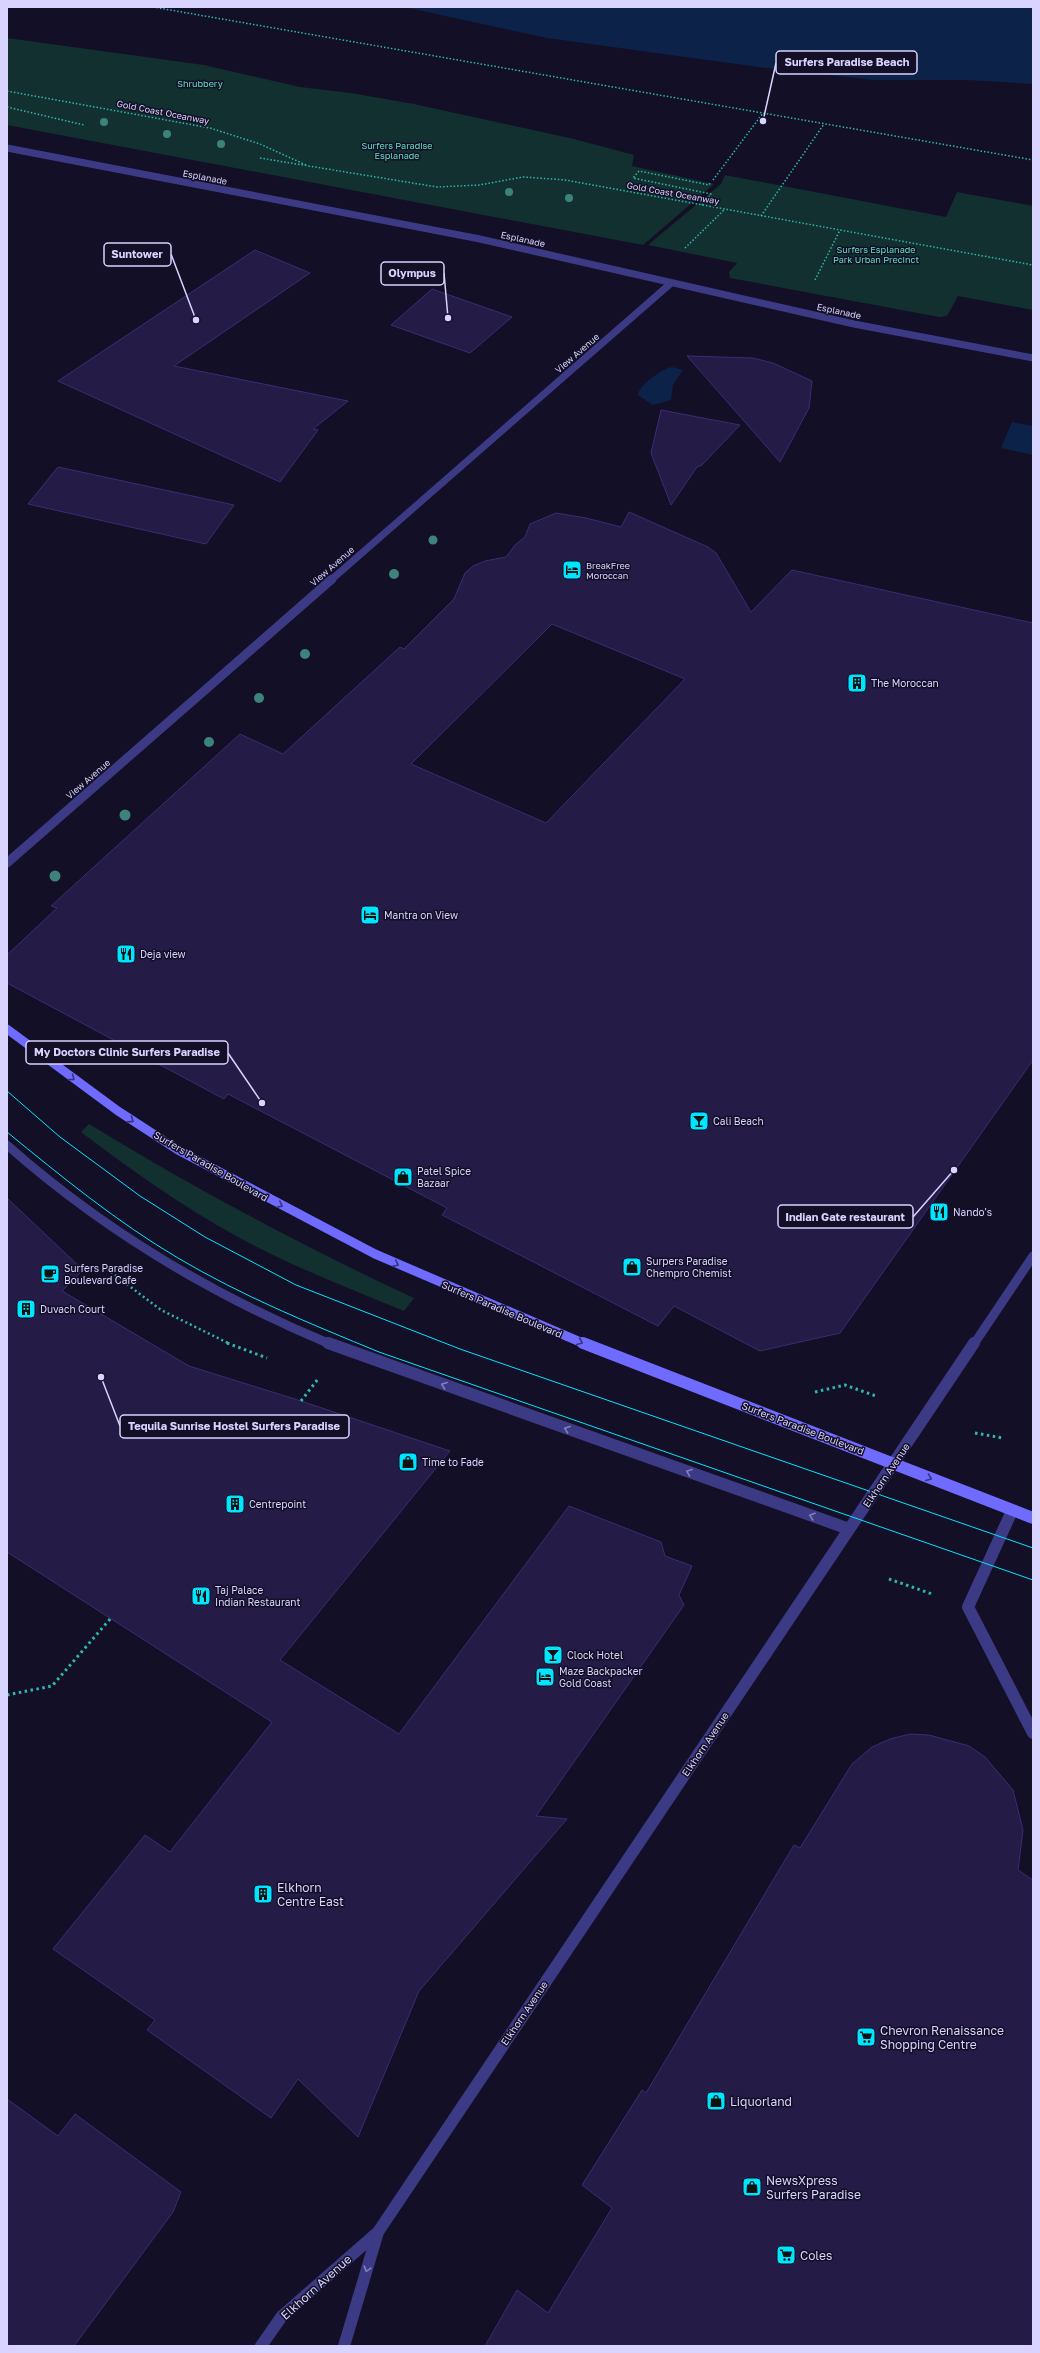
<svg xmlns="http://www.w3.org/2000/svg" width="1040" height="2353" viewBox="0 0 1040 2353" font-family="'Golos Text',sans-serif">
<style>
.green{fill:#12302f}
.water{fill:#0c2248}
.building{fill:#241b47;stroke:#3b2d73;fill-rule:evenodd}
.lines{fill:none;stroke-linecap:round;stroke-linejoin:round}
.path-far2{stroke:#2fb8b0;stroke-width:1.5;stroke-dasharray:1.5 2;stroke-linecap:butt}
.path-far1{stroke:#2fb8b0;stroke-width:2.5;stroke-dasharray:2 3;stroke-linecap:butt}
.path{stroke:#2fb8b0;stroke-width:3;stroke-dasharray:2.5 3.5;stroke-linecap:butt}
.street-far2{stroke:#3d3a85;stroke-width:7}
.street-far1{stroke:#3d3a85;stroke-width:9}
.street{stroke:#3d3a85;stroke-width:12}
.secondary-far1{stroke:#6f6bff;stroke-width:9}
.secondary{stroke:#6f6bff;stroke-width:12}
.tram{stroke:#00e5ff;stroke-width:1}
.tree{fill:#3d827b}
.oneway{stroke:#38347d}
.oneway2{stroke:#837fbc}
.labels{text-anchor:middle;dominant-baseline:central;stroke-width:3;stroke-linejoin:round;paint-order:stroke}
.far-park-label{font-size:9px;fill:#5fe0c0;stroke:#130f26}
.far-street-label{font-size:9px;fill:#d9d4ff;stroke:#130f26}
.far-poi-label{font-size:9px;fill:#d9d4ff;stroke:#130f26;text-anchor:start}
.poi-label{font-size:10px;fill:#d9d4ff;stroke:#130f26;text-anchor:start}
.street-label{font-size:10px;fill:#d9d4ff;stroke:#130f26}
.near-poi-label{font-size:12px;fill:#d9d4ff;stroke:#130f26;text-anchor:start}
.near-street-label{font-size:12px;fill:#d9d4ff;stroke:#130f26}
.leader{fill:none;stroke:#d9d4ff;stroke-width:1.5}
.callout-dot{fill:#d9d4ff;stroke:#130f26;stroke-width:1.5}
.callout{fill:#130f26;stroke:#d9d4ff;stroke-width:1.5}
.callout-label{font-size:11px;text-anchor:middle;font-weight:bold;fill:#d9d4ff}
</style>
<rect width="100%" height="100%" fill="#130f26"/>
<!-- green -->
<g class="green">
<path d="M7,38L204,65L300,87L351,93L414,104L574,139L634,155L632,166L714,184L643,245L7,125Z"/>
<path d="M725,175L946,217L957,192L1033,206V310L958,296L947,316L939,317L730,278L729,272L737,263L648,245L721,184Z"/>
<path d="M89,1124C194,1188 302,1246 414,1298L404,1311C348,1288 291,1266 238,1237C183,1207 131,1170 81,1132Z"/>
</g>
<!-- water -->
<g class="water">
<path d="M404,7H1033V84L967,80H873L758,67L547,38Z"/>
<path d="M672,367L683,370L673,385L671,400L653,405L638,395C638,386 663,368 672,367Z"/>
<path d="M1012,422L1033,426V455L1001,448Z"/>
</g>
<!-- building -->
<g class="building">
<path d="M255,250L310,273L174,366L348,401L313,429L318,430L280,482L58,381Z"/>
<path d="M432,289L512,317L470,353L391,325Z"/>
<path d="M687,356L753,358L773,363L812,381L809,408L780,462Z"/>
<path d="M661,410L740,425L702,465L697,467L671,505L651,453Z"/>
<path d="M58,467L234,505L206,544L28,504Z"/>
<path d="M629,512L708,547L716,553L751,612L792,570L1033,623V1060L840,1333L760,1351L674,1306L658,1326L442,1215L447,1208L228,1094L224,1099L7,983V955L57,908L51,906L240,734L283,754L400,647L404,649L454,599L465,573L473,566L485,561L506,557L515,545L525,537L530,524L556,513L586,518L621,527ZM552,624L685,679L546,823L411,764Z"/>
<path d="M7,1198L83,1270L62,1291L189,1366L301,1401L450,1451L280,1660L399,1734L569,1506L661,1542L665,1556L692,1566L679,1595L684,1605L536,1816L567,1819L419,1991L358,2137L298,2079L271,2118L147,2030L155,2020L53,1949L145,1835L170,1852L272,1722L7,1552Z"/>
<path d="M910,1734L929,1735L969,1746L985,1757L1013,1790L1023,1830L1018,1870L1033,1880V2346H485L517,2290L548,2313L612,2208L582,2185L642,2090L646,2093L794,1845L800,1848L852,1764L872,1747L890,1739Z"/>
<path d="M7,2099L58,2136L75,2114L181,2192L173,2212L74,2346H7Z"/>
</g>
<g class="lines">
<!-- path-far2 -->
<g class="path-far2">
<path d="M153,7L1033,160"/>
<path d="M7,91L210,128L260,144L306,165"/>
<path d="M7,107L84,125"/>
<path d="M260,158L437,187L479,185L523,177L565,180L1033,265"/>
<path d="M713,180L763,113"/>
<path d="M702,205L711,194L633,178L639,171L709,185L711,182"/>
<path d="M761,216L824,124"/>
<path d="M685,248L724,210"/>
<path d="M815,280L840,230"/>
</g>
<!-- path-far1 -->
<path class="path-far1" d="M107,1269L161,1310L230,1344"/>
<!-- path -->
<g class="path">
<path d="M227,1343L267,1358"/>
<path d="M815,1392L845,1385L876,1396"/>
<path d="M301,1401L318,1379"/>
<path d="M975,1433L1003,1438"/>
<path d="M889,1579L932,1594"/>
<path d="M7,1695L52,1686L111,1618"/>
</g>
<!-- street-far2 -->
<g class="street-far2">
<path d="M7,148L480,239L854,324L1033,358"/>
<path d="M331,580L670,284"/>
</g>
<!-- street-far1 -->
<g class="street-far1">
<path d="M7,863L332,579"/>
<path d="M7,1145C103,1230 212,1295 330,1344"/>
<path d="M974,1344L1033,1256"/>
</g>
<!-- street -->
<g class="street">
<path d="M328,1343L849,1529"/>
<path d="M1012,1511L968,1607L1033,1733"/>
<path d="M261,2346L282,2316L378,2232L974,1343"/>
<path d="M344,2346L378,2232"/>
</g>
<!-- secondary-far1 -->
<path class="secondary-far1" d="M7,1029L118,1111L178,1150L375,1254L585,1344"/>
<!-- secondary -->
<path class="secondary" d="M583,1343L1033,1518"/>
<!-- tram -->
<g class="tram">
<path d="M7,1091L60,1137L140,1196L205,1237L296,1285L460,1349L1033,1548"/>
<path d="M7,1132C62,1177 117,1222 178,1258C242,1296 311,1324 379,1352L1033,1580"/>
</g>
</g>
<!-- trees -->
<g class="tree">
<circle cx="104" cy="122" r="4"/>
<circle cx="167" cy="134" r="4"/>
<circle cx="221" cy="144" r="4"/>
<circle cx="509" cy="192" r="4"/>
<circle cx="569" cy="198" r="4"/>
<circle cx="433" cy="540" r="4.5"/>
<circle cx="394" cy="574" r="5"/>
<circle cx="305" cy="654" r="5"/>
<circle cx="259" cy="698" r="5"/>
<circle cx="209" cy="742" r="5"/>
<circle cx="125" cy="815" r="5.5"/>
<circle cx="55" cy="876" r="5.5"/>
</g>
<!-- one-way arrows -->
<defs><path id="oneway-chevron" d="M-2-3.5L2.5 0L-2 3.5" fill="none" stroke-width="1.6" stroke-linecap="round" stroke-linejoin="round"/></defs>
<g class="oneway">
<use href="#oneway-chevron" transform="translate(72 1078) rotate(37)"/>
<use href="#oneway-chevron" transform="translate(131 1120) rotate(33)"/>
<use href="#oneway-chevron" transform="translate(280 1205) rotate(27)"/>
<use href="#oneway-chevron" transform="translate(396 1264) rotate(24)"/>
<use href="#oneway-chevron" transform="translate(580 1342) rotate(23)"/>
<use href="#oneway-chevron" transform="translate(929 1478) rotate(22)"/>
</g>
<g class="oneway2">
<use href="#oneway-chevron" transform="translate(444 1385) rotate(-160)"/>
<use href="#oneway-chevron" transform="translate(567 1429) rotate(-160)"/>
<use href="#oneway-chevron" transform="translate(689 1472) rotate(-160)"/>
<use href="#oneway-chevron" transform="translate(812 1516) rotate(-161)"/>
<use href="#oneway-chevron" transform="translate(367 2269) rotate(107)"/>
</g>
<!-- icons -->
<defs>
<g id="hotel-square" transform="scale(1)"><rect x="-9" y="-9" width="18" height="18" rx="4" fill="#00e5ff" stroke="#130f26"/><path d="M-6-4.5h1.5V1H6V5H4.5V3h-9V5H-6ZM-4 0a1.8 1.8 0 1 1 3.6 0ZM.5 0V-2.5h3Q6-2.5 6 0Z" fill="#111"/></g>
<g id="building-square" transform="scale(1)"><rect x="-9" y="-9" width="18" height="18" rx="4" fill="#00e5ff" stroke="#130f26"/><path d="M-4-6H4V6H1V3H-1V6H-4ZM-2.5-4.3h1.7v1.8h-1.7ZM.8-4.3h1.7v1.8H.8ZM-2.5-1h1.7V.8h-1.7ZM.8-1h1.7V.8H.8Z" fill="#111"/></g>
<g id="restaurant-square" transform="scale(1)"><rect x="-9" y="-9" width="18" height="18" rx="4" fill="#00e5ff" stroke="#130f26"/><path d="M-5-6h1v4h1v-4h1v4h1v-4h1v5L-1.5 .5V6h-2V.5L-5-1ZM5-6V6H3V1.5H1.5Q1.5-4 5-6Z" fill="#111"/></g>
<g id="bar-square" transform="scale(1)"><rect x="-9" y="-9" width="18" height="18" rx="4" fill="#00e5ff" stroke="#130f26"/><path d="M-6-5H6L.8 .8V4.5H3.5V6h-7V4.5H-.8V.8Z" fill="#111"/></g>
<g id="shop-square" transform="scale(1)"><rect x="-9" y="-9" width="18" height="18" rx="4" fill="#00e5ff" stroke="#130f26"/><path d="M-5-2.5h2.3a2.7 3.5 0 0 1 5.4 0H5L5.5 6h-11ZM-1.5-2.5h3a1.5 2.3 0 0 0-3 0Z" fill="#111"/></g>
<g id="cafe-square" transform="scale(1)"><rect x="-9" y="-9" width="18" height="18" rx="4" fill="#00e5ff" stroke="#130f26"/><path d="M-5.5-4.5H6V0H3Q3 3.5 0 3.5H-2.5Q-5.5 3.5-5.5 0ZM3-3.2v2h1.7v-2ZM-6 4.5H4V6H-6Z" fill="#111"/></g>
<g id="supermarket-square" transform="scale(1)"><rect x="-9" y="-9" width="18" height="18" rx="4" fill="#00e5ff" stroke="#130f26"/><path d="M-6-5.5h2.5l.6 2H6L4.5 2H-2.5L-4.4-4H-6ZM-1.5 3.2a1.3 1.3 0 1 0 .1 0ZM3 3.2a1.3 1.3 0 1 0 .1 0Z" fill="#111"/></g>
</defs>
<g fill-rule="evenodd">
<use href="#hotel-square" x="572" y="570"/>
<use href="#building-square" x="857" y="683"/>
<use href="#hotel-square" x="370" y="915"/>
<use href="#restaurant-square" x="126" y="954"/>
<use href="#bar-square" x="699" y="1121"/>
<use href="#shop-square" x="403" y="1177"/>
<use href="#restaurant-square" x="939" y="1212"/>
<use href="#shop-square" x="632" y="1267"/>
<use href="#cafe-square" x="50" y="1274"/>
<use href="#building-square" x="26" y="1309"/>
<use href="#shop-square" x="408" y="1462"/>
<use href="#building-square" x="235" y="1504"/>
<use href="#restaurant-square" x="201" y="1596"/>
<use href="#bar-square" x="553" y="1655"/>
<use href="#hotel-square" x="545" y="1677"/>
<use href="#building-square" x="263" y="1894"/>
<use href="#supermarket-square" x="866" y="2037"/>
<use href="#shop-square" x="716" y="2101"/>
<use href="#shop-square" x="752" y="2187"/>
<use href="#supermarket-square" x="786" y="2255"/>
</g>
<g class="labels">
<!-- far-park labels -->
<g class="far-park-label">
<text x="200" y="83">Shrubbery</text>
<text x="397" y="145">Surfers Paradise<tspan x="397" dy="10">Esplanade</tspan></text>
<text x="876" y="249">Surfers Esplanade<tspan x="876" dy="10">Park Urban Precinct</tspan></text>
</g>
<!-- far-street labels -->
<g class="far-street-label">
<text transform="translate(163 112) rotate(11)">Gold Coast Oceanway</text>
<text transform="translate(205 177) rotate(11)">Esplanade</text>
<text transform="translate(673 193) rotate(10)">Gold Coast Oceanway</text>
<text transform="translate(523 239) rotate(12)">Esplanade</text>
<text transform="translate(839 311) rotate(12)">Esplanade</text>
<text transform="translate(577 353) rotate(-41)">View Avenue</text>
<text transform="translate(332 566) rotate(-41)">View Avenue</text>
<text transform="translate(88 779) rotate(-41)">View Avenue</text>
</g>
<!-- far-poi labels -->
<g class="far-poi-label">
<text x="586" y="565">BreakFree<tspan x="586" dy="10">Moroccan</tspan></text>
</g>
<!-- poi labels -->
<g class="poi-label">
<text x="871" y="683">The Moroccan</text>
<text x="384" y="915">Mantra on View</text>
<text x="140" y="954">Deja view</text>
<text x="713" y="1121">Cali Beach</text>
<text x="417" y="1171">Patel Spice<tspan x="417" dy="12">Bazaar</tspan></text>
<text x="953" y="1212">Nando's</text>
<text x="646" y="1261">Surpers Paradise<tspan x="646" dy="12">Chempro Chemist</tspan></text>
<text x="64" y="1268">Surfers Paradise<tspan x="64" dy="12">Boulevard Cafe</tspan></text>
<text x="40" y="1309">Duvach Court</text>
<text x="422" y="1462">Time to Fade</text>
<text x="249" y="1504">Centrepoint</text>
<text x="215" y="1590">Taj Palace<tspan x="215" dy="12">Indian Restaurant</tspan></text>
<text x="567" y="1655">Clock Hotel</text>
<text x="559" y="1671">Maze Backpacker<tspan x="559" dy="12">Gold Coast</tspan></text>
</g>
<!-- street labels -->
<g class="street-label">
<text transform="translate(211 1166) rotate(30)">Surfers Paradise Boulevard</text>
<text transform="translate(502 1309) rotate(23)">Surfers Paradise Boulevard</text>
<text transform="translate(803 1428) rotate(21)">Surfers Paradise Boulevard</text>
<text transform="translate(886 1475) rotate(-56)">Elkhorn Avenue</text>
<text transform="translate(705 1744) rotate(-56)">Elkhorn Avenue</text>
<text transform="translate(524 2013) rotate(-56)">Elkhorn Avenue</text>
</g>
<!-- near-poi labels -->
<g class="near-poi-label">
<text x="277" y="1887">Elkhorn<tspan x="277" dy="14">Centre East</tspan></text>
<text x="880" y="2030">Chevron Renaissance<tspan x="880" dy="14">Shopping Centre</tspan></text>
<text x="730" y="2101">Liquorland</text>
<text x="766" y="2180">NewsXpress<tspan x="766" dy="14">Surfers Paradise</tspan></text>
<text x="800" y="2255">Coles</text>
</g>
<!-- near-street labels -->
<g class="near-street-label">
<text transform="translate(316 2287) rotate(-42)">Elkhorn Avenue</text>
</g>
</g>
<!-- callouts -->
<path class="leader" d="M763 121L776 63M196 320L171 254M448 318L444 273M262 1103L228 1053M954 1170L913 1217M101 1377L120 1426"/>
<g class="callout-dot">
<circle cx="763" cy="121" r="4"/>
<circle cx="196" cy="320" r="4"/>
<circle cx="448" cy="318" r="4"/>
<circle cx="262" cy="1103" r="4"/>
<circle cx="954" cy="1170" r="4"/>
<circle cx="101" cy="1377" r="4"/>
</g>
<g class="callout">
<rect x="776" y="51" width="141" height="23" rx="4"/>
<rect x="104" y="243" width="67" height="23" rx="4"/>
<rect x="381" y="262" width="63" height="23" rx="4"/>
<rect x="26" y="1041" width="202" height="23" rx="4"/>
<rect x="778" y="1205" width="135" height="23" rx="4"/>
<rect x="120" y="1415" width="229" height="23" rx="4"/>
</g>
<g class="callout-label">
<text x="847" y="66">Surfers Paradise Beach</text>
<text x="137" y="258">Suntower</text>
<text x="412" y="277">Olympus</text>
<text x="127" y="1056">My Doctors Clinic Surfers Paradise</text>
<text x="845" y="1221">Indian Gate restaurant</text>
<text x="234" y="1430">Tequila Sunrise Hostel Surfers Paradise</text>
</g>
<!-- border -->
<rect width="1040" height="2353" fill="none" stroke="#d9d4ff" stroke-width="16"/>
</svg>
